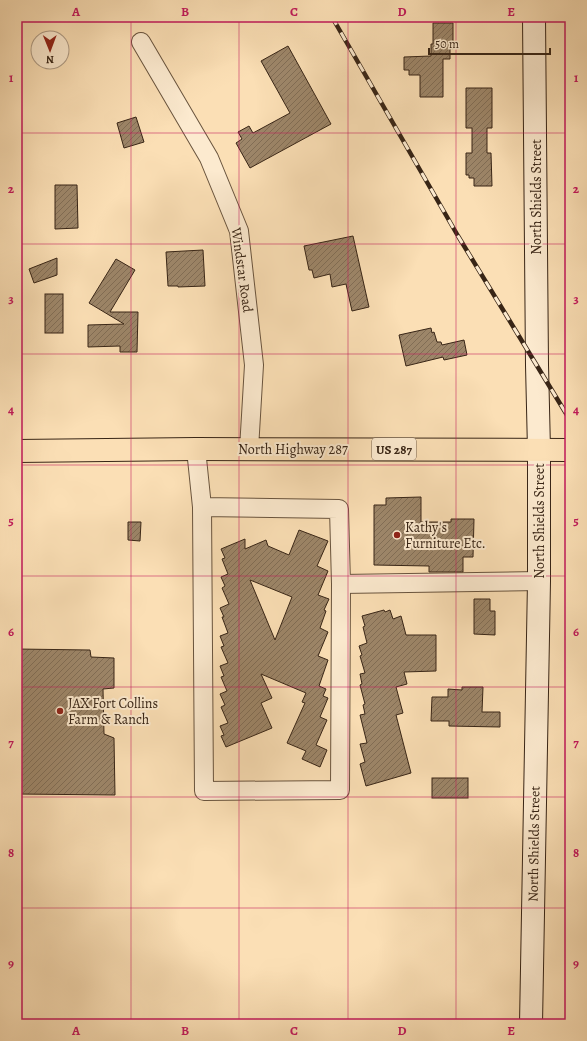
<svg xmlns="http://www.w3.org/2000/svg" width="587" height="1041" viewBox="0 0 587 1041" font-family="Alegreya,serif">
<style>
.building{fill:url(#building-hatch);stroke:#382516;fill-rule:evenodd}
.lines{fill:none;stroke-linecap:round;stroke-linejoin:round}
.street-casing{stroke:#69543e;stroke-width:20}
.secondary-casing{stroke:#382516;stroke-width:24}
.highway-casing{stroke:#382516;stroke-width:24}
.street{stroke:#fceacf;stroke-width:18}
.secondary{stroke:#fceacf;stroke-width:22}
.highway{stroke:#fbdfb5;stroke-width:22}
.rail-casing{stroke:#382516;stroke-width:4.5}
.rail{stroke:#fceacf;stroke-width:3;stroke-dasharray:9;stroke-linecap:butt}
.grid{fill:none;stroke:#c2185b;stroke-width:1;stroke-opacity:0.55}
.poi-dot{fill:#8f2418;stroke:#fceacf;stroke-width:1.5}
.labels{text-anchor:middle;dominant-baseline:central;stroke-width:4;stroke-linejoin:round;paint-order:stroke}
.shield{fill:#fceacf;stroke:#73604e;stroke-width:1}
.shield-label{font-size:13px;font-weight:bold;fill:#382516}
.street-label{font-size:14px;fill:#382516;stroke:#fceacf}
.poi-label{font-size:14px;fill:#382516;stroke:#fceacf;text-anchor:start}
.neatline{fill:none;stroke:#c2185b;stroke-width:1.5}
.grid-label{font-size:13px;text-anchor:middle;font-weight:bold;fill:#c2185b}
</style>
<defs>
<pattern id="building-hatch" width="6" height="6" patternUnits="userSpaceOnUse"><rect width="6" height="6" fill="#9d8669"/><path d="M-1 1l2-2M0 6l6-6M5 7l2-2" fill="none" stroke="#816d55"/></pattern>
</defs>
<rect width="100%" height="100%" fill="#fbdfb5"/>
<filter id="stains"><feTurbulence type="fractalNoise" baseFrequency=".005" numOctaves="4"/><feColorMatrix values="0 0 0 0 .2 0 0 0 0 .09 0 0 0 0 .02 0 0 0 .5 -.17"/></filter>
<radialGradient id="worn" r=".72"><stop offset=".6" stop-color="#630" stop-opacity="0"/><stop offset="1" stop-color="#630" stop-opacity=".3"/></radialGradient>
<!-- building -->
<g class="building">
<path d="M433,23H453V49H450V59H443V97H420V75H409V70H404V57L431,56V44H433Z"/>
<path d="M288,46L331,124L250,168L236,143L242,139L238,132L249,126L253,133L290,113L261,61Z"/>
<path d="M466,88H492V128H487V153H491L492,186H474V178H469V175H466V153H472V128H466Z"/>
<path d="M136,117L144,142L124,148L117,123Z"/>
<path d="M55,185H77L78,228L55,229Z"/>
<path d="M353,236L369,307L352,311L346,284L332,287L330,274L314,278L312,270H309L304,246Z"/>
<path d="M203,250L205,286L178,287V286H168L166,252Z"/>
<path d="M57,258V275L34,283L29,269Z"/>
<path d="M116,259L135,270L110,312H138L137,352H120V346L88,347V325L124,324L89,303Z"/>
<rect x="45" y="294" width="18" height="39"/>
<path d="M431,328L432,333L434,332L437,342H441L442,345L464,340L467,355L444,360L443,357L406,366L399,335Z"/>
<path d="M421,497V522H451V519H474L473,557H463V572H429V566L374,565V505H386V498Z"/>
<path d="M128,522H141L140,541L128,540Z"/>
<path d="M299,530L328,541L317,566L328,571L318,595L329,599L324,610L326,611L320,628L328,632L318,656L328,660L319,686L326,689L323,696L328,698L320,717L327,720L316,745L327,750L320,767L302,759L306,751L287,743L305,703L302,702L306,693L261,674L272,698L261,703L272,728L226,747L221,736L224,735L220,726L228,723L221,707L225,705L220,694L227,691L221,677L224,676L220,666L228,663L221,647L224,646L220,636L228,633L222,617H224L220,608L229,604L222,588L225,586L221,577L228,574L222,559L225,558L221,549L245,539V549L266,540L268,546L289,555ZM250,580L292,597L275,640Z"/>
<path d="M474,599H490V611H495V635L474,634Z"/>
<path d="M384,610L385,612L390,610L393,619L401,616L406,635H436V671L404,672L407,684L396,687L403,713L396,715L411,773L366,786L360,764L365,762L360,744L367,743L360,715L365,714L363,705L365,704L360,685L362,684L360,674L365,673L360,656L362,655L359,646L367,643L363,627L365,626L362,616Z"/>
<path d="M17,649L90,650L91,657L114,658V688L103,689L104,734L114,738L115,795L17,794Z"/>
<path d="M462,687H483L482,712H500V727L449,726V721H431L432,697H448V689L462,690Z"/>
<rect x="432" y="778" width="36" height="20"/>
</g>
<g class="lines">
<!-- street casing -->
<g class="street-casing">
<g id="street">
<path d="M141,42L209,158L239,231L254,365L249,449"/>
<path d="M196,449L202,507L204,791L340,790L341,584L339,509L202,507"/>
<path d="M341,584L539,581"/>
</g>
</g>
<!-- secondary casing -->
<g class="secondary-casing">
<path id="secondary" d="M531,1024L539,581V450L537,365L534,17"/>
</g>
<!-- highway casing -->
<g class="highway-casing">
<path id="highway" d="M17,451L196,449L570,450"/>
</g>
<!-- street -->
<use href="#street" class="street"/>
<!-- secondary -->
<use href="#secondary" class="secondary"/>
<!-- highway -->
<use href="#highway" class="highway"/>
<!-- rail casing -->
<g class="rail-casing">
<path id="rail" d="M332,17L458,236L570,420"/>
</g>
<!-- rail -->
<use href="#rail" class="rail"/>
</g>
<!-- grid -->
<path class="grid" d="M131,17V1024M239,17V1024M348,17V1024M456,17V1024M17,133H570M17,244H570M17,354H570M17,465H570M17,576H570M17,687H570M17,797H570M17,908H570"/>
<!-- markers -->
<g class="poi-dot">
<circle cx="397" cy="535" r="4"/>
<circle cx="60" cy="711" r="4"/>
</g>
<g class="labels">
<!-- shield labels -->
<rect class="shield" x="372" y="438" width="44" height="22" rx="3"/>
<g class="shield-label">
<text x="394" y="449">US 287</text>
</g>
<!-- street labels -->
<g class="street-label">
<text transform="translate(536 197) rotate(-90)">North Shields Street</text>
<text transform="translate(242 270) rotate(82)">Windstar Road</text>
<text x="293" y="449">North Highway 287</text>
<text transform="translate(539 521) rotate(-90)">North Shields Street</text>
<text transform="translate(534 844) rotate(-89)">North Shields Street</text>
</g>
<!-- poi labels -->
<g class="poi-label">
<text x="405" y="527">Kathy's<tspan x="405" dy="16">Furniture Etc.</tspan></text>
<text x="68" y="703">JAX Fort Collins<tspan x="68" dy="16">Farm &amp; Ranch</tspan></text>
</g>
</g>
<!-- margin -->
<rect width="587" height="1041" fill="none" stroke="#fbdfb5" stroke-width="44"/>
<!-- north arrow -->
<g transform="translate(50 50) rotate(179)"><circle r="19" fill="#fceacf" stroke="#ae9b85"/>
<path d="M0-3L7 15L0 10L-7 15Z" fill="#8f2418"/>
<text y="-6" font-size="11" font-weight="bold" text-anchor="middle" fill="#382516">N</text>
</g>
<!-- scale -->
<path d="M429 48v6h121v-6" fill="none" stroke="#382516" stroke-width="2"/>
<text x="435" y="48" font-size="12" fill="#382516" stroke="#fceacf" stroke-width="3" paint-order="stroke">50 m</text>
<rect x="22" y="22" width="543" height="997" class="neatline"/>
<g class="grid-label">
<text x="76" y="16">A</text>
<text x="185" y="16">B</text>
<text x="294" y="16">C</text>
<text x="402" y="16">D</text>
<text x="511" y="16">E</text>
<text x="11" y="82">1</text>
<text x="576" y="82">1</text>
<text x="11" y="193">2</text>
<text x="576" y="193">2</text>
<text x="11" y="303">3</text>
<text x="576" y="303">3</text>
<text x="11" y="414">4</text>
<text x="576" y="414">4</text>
<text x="11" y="525">5</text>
<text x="576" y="525">5</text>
<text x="11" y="636">6</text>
<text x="576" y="636">6</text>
<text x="11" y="747">7</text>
<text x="576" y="747">7</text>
<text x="11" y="857">8</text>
<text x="576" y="857">8</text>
<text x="11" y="968">9</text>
<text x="576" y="968">9</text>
<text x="76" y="1035">A</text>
<text x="185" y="1035">B</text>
<text x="294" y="1035">C</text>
<text x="402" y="1035">D</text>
<text x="511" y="1035">E</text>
</g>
<rect width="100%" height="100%" filter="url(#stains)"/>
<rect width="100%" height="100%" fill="url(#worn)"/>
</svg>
